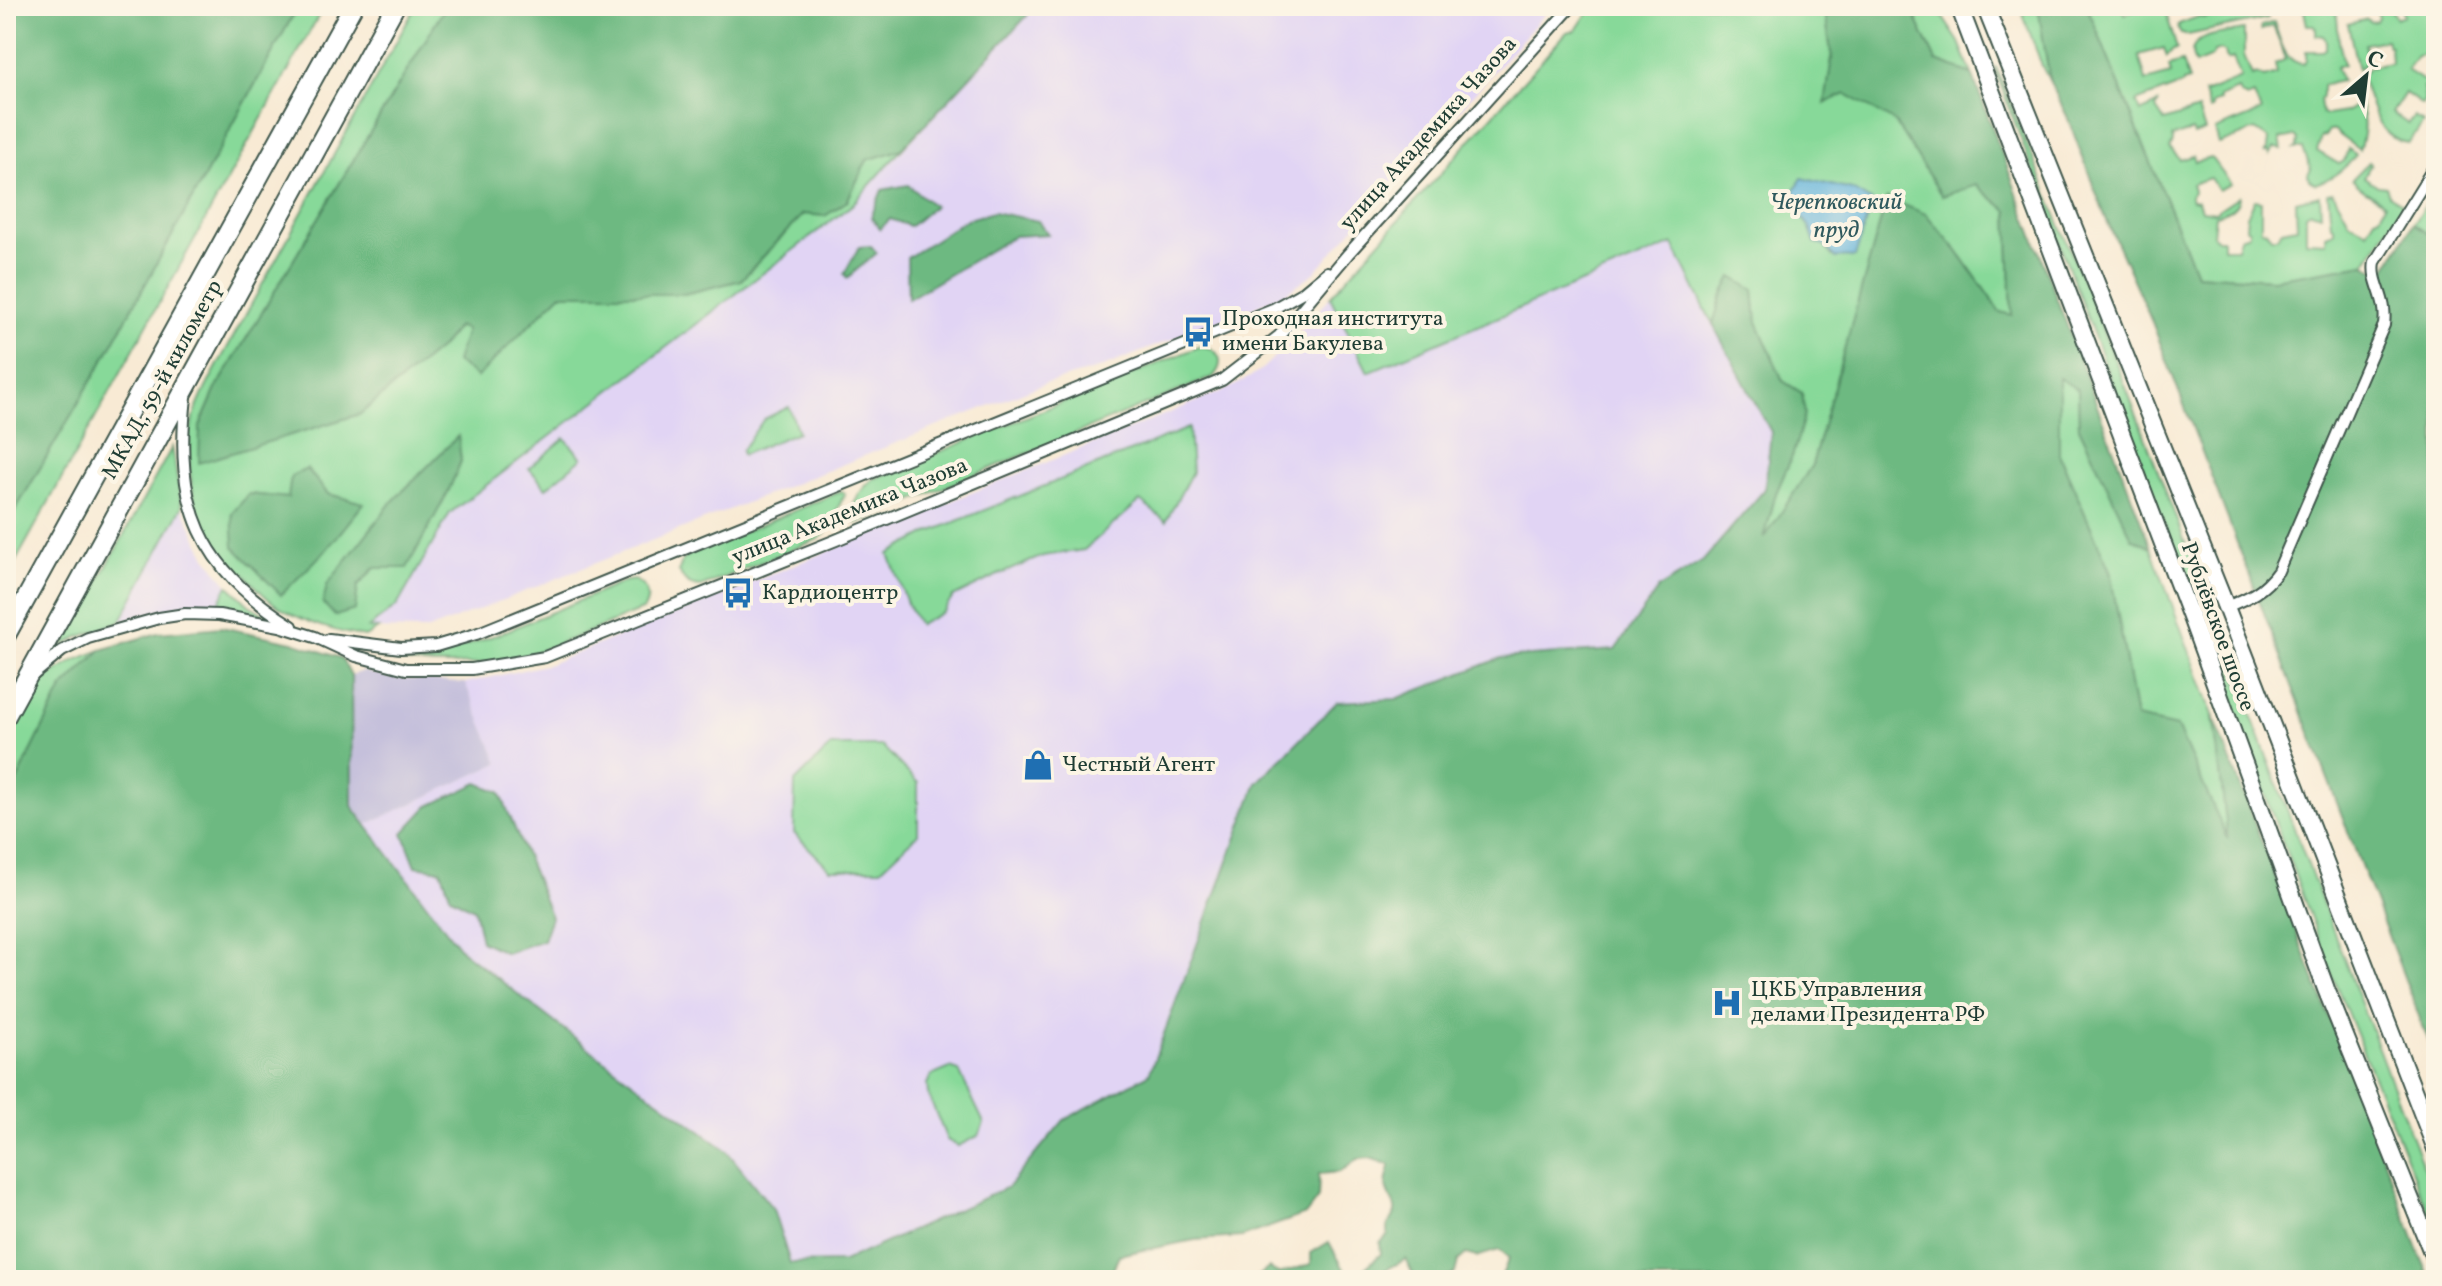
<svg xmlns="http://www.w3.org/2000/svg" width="2442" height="1286" viewBox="0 0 2442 1286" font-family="Vollkorn,serif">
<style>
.built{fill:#e1d4f4}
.industrial{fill:#c5c0db}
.green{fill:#87d999;stroke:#538b66;stroke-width:2;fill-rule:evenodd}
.forest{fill:#6db981;stroke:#467b5a;stroke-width:2}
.water{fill:#61b3dc;stroke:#407888;stroke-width:2}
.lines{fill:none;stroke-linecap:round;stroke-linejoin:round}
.street-casing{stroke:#40574c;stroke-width:14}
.primary-casing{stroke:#40574c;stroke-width:20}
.highway-casing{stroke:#40574c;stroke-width:22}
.street{stroke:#fff;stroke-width:10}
.primary{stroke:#fff;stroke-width:16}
.highway{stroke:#fff;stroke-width:18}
.labels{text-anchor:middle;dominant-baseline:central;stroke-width:8;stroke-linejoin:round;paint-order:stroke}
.street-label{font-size:22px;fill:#1f3d34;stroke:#fcf5e5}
.poi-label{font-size:22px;fill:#1f3d34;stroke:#fcf5e5;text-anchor:start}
.water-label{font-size:24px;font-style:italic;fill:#305a5e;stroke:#fcf5e5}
</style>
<rect width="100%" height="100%" fill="#fcf5e5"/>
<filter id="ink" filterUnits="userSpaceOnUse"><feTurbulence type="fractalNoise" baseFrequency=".0125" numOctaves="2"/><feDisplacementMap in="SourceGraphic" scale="16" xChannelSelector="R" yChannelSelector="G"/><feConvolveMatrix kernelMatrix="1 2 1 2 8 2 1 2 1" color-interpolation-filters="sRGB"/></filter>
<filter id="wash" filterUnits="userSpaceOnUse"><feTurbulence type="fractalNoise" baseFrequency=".006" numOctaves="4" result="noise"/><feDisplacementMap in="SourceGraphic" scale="32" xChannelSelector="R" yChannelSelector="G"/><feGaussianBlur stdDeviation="1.8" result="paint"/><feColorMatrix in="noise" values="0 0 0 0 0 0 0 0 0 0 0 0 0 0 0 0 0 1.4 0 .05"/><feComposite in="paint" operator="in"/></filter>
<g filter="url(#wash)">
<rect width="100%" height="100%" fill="#f8ead4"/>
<!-- built -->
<g class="built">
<path d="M1034,6H1552L1313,274L1281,296L1098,369L1044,384L428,630L367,629L397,606L450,513L852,205L1027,16Z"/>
<path d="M1672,244L1713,325L1771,432L1765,489L1703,561L1659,588L1615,650L1501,658L1396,699L1337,702L1257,783L1149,1074L1064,1120L1008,1187L843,1262L790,1263L773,1209L726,1150L605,1061L462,951L366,825L499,763L465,683L550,664L1230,388L1259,372L1302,330L1330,297L1368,372Z"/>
<path d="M182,507L206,557L228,585L217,607L162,611L120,622Z"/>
</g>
<!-- industrial -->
<path class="industrial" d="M364,671L390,678L465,683L499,763L366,825L352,806L351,675Z"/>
<!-- green -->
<g class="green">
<path d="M298,6H324L6,579V526L107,354Z"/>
<path d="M416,6H446L216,389L200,426L360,414L440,348L458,326L466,329L477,377L561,294H684L741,280L804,214L825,216L847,201L867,160L902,149L852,205L450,513L397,606L368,628L378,629L365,637C338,632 309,624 284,610C268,601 255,586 243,573C231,562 219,550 210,537C192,510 187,467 190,435C193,409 208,384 220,361ZM458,437L461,461L448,492L358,586L327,585L391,503ZM249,494L288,498L328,494L363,503L232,514Z"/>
<path d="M1592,6H1824L1832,58L1826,102L1846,94L1895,122L1942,196L1976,185L2008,211L2012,316L2000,312L1957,250L1887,199L1812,465L1763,542L1776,493L1793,454L1802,393L1783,381L1757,322L1754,290L1721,298L1713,325L1673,244L1368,372L1330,297L1567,32L1576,30ZM1794,206L1857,246L1855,257L1832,256L1825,246L1815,243L1809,226Z"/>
<path d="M1910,6H1935L1959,42L1972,74L1936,61Z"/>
<path d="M2020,6H2038L2050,82L2042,66Z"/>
<path d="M2087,6H2122L2125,14L2137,10L2136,6H2164L2177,49L2173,50L2167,57L2164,48L2139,55L2146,81L2171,74L2169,66L2182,62L2189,80L2183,82V84L2136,102L2140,112L2158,104L2156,109L2164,121L2198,110L2205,131L2194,135L2192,131L2172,137L2173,142L2170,148L2180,160L2193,156L2195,162L2211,158L2231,184L2218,190L2210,178L2192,184L2194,191L2190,196L2192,200L2198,201L2201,210L2215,212L2239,196C2238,209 2226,213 2215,215L2213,235L2217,239H2223V248H2237L2240,238L2249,235V231L2246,228L2247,215L2255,200L2261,201V229L2266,230L2271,237H2277L2282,230L2297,227L2296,201L2320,195L2321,214L2311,211L2306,214V241L2326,242V235L2334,232V227L2331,225L2328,193L2333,192L2350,222L2367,231L2375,218L2380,216L2385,204C2374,194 2361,191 2352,179L2369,162L2371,164L2364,177L2378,186L2386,187L2389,195L2404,204L2365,264L2273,279L2196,274Z"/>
<path d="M2208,6H2247L2248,9L2263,6L2268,18L2188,35L2181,34L2178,29L2179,24L2200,16L2204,18L2209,17L2211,12Z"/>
<path d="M2303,6H2336L2339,41L2344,64L2336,67L2341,81L2322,85V95L2320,100L2322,113L2326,115L2345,112L2355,106L2353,99L2357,97C2365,116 2366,130 2359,150L2339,135L2335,130H2329L2325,136L2321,137L2317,151L2339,164L2344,161L2348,149L2356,155C2345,169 2332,179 2315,184L2309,180L2308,174L2311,169L2303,149H2295L2297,147L2298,140L2295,136L2280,139L2282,149L2274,148L2270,155L2268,151L2264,153L2268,148L2269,139L2255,130L2219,144L2215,130L2261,112L2254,95L2247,98L2241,95L2238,90L2219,98L2220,101L2212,104V109L2209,110L2204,93L2241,78L2233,58L2227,60L2225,53L2220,50L2214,52L2212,57L2195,64C2181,34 2222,34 2244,30V55L2252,76L2256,74L2264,78L2277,74L2275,64L2286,59L2273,26L2261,30V26L2274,22C2280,39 2283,62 2303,64L2306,60V51H2322L2326,48V40L2323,36L2316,35V29L2313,25H2307Z"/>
<path d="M2376,6H2389L2396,18L2404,15L2401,9L2406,6H2436V46L2427,54L2417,56L2407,70L2436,89V101L2432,94L2423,88L2425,100L2422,105L2405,93L2392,113L2408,124L2414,117L2423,123L2409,143C2378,141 2369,101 2361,77L2369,67L2391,63L2390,46H2388L2386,40L2365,44L2368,61L2358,70L2348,24L2367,19L2370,22L2376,21L2378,17Z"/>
<path d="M1994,67H1996L2127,390L2436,1200V1231L2334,980Z"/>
<path d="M2436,189V239L2413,224Z"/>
<path d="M1201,346C1220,348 1226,363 1213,377L860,522L855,523L852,520C850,504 861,489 873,479Z"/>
<path d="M2059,378L2078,389L2079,427L2132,537L2151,548L2213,715L2229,842L2177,727L2136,718L2110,571L2059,454Z"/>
<path d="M789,407L798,432L742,455L741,451L764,419Z"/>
<path d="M1189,428L1192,472L1166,521L1140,501L1084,550L1043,556L998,575L953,597L943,612L919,625L908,606L889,554L930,532Z"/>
<path d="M565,438L582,458L546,488L529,468Z"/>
<path d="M172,447L182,507L120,622L79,637L63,646Z"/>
<path d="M842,491L845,494L825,534L818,539L701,587C688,586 684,582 679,571L682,561L688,555Z"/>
<path d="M635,580C647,587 651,596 644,609C606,624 568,642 529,654C480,668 425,668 376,657L375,653C431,664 485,640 535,619C566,606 596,594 626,581Z"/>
<path d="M228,585L249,605L272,619L271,621L217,607Z"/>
<path d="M101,650L62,689L6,803V743L42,680L76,660Z"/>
<path d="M831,746H882L918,783V834L881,869H830L794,833L795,782Z"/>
<path d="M950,1068L959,1071L984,1123L978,1136L958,1146L947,1140L928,1094L927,1084L931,1076Z"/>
</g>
<!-- forest -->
<g class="forest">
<path d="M6,6H298L107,354L6,526Z"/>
<path d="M446,6H1031L1027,16L902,149L867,160L847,201L825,216L803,214L741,280L684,294H561L477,377L456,362L466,330L458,326L440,348L360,414L199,463L200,426L216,389Z"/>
<path d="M1824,6H1910L1936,61L1972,74L2151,548L2132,538L2079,427L2078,390L2059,378V454L2110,571L2136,718L2177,727L2228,839L2213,715L2430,1280H1500L1509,1258L1499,1250L1476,1257L1466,1254L1458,1261L1455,1273C1442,1281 1429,1274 1415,1279L1406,1259L1369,1279L1363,1270L1381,1254L1380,1243L1388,1235V1225C1404,1205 1389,1204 1386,1186C1386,1180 1389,1171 1390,1165L1370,1158L1358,1159L1340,1172L1319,1174L1318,1198L1306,1214L1242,1237L1195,1240L1119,1255L1109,1280H6V803L62,689L101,650L158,633L221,627L293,642L341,658L351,675L352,806L462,951L605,1061L726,1150L773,1209L790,1263L843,1262L1008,1187L1064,1120L1149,1074L1257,783L1337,702L1396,699L1501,658L1615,650L1659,588L1703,561L1765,489L1771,432L1713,325L1721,298L1732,277L1754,290L1757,322L1783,381L1802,393L1805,414L1793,454L1776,493L1764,539L1812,465L1887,198L1926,214L1957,250L2000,312L2012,315L2008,211L1976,185L1942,196L1895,122L1846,94L1825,103L1832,58Z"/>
<path d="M2038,6H2087L2196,274L2273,279L2365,264L2383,273L2413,224L2436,239V1060L2152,322L2107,221L2067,116L2050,82Z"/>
<path d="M908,185L934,206L910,226L890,219L880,229L871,217L882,190Z"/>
<path d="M993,212L1038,221L1048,234L1014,236L908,299L907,258L965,220Z"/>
<path d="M871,246L877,253L847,278L844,274L859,247Z"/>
<path d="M458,436L461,461L448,492L407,568H374L358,586L355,610L335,616L323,603L327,585L391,503Z"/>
<path d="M307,469L328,494L364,503L327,549L281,595L234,547L232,513L249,494L288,498L291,476Z"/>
<path d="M478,783L500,792L551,917L543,940L506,953L481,941L474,909L451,897L441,870L416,866L403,833L427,807Z"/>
<path d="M1329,1242L1345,1271L1341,1280H1253L1269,1268L1279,1274L1311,1264V1253Z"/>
</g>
<!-- water -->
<path class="water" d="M1802,178L1852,190L1872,202L1855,257L1836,258L1825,246L1815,243L1809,226L1794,206L1795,189Z"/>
</g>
<g filter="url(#ink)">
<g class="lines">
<!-- street casing -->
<g class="street-casing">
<g id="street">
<path d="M186,397C174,505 199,568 292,626"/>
<path d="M2226,607C2248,598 2264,591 2278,571L2384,325C2388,297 2371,283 2375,262L2436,164"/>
<path d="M329,639L401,648L436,646L476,634L1273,309L1303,292L1327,272"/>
<path d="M32,676L62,651L88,638L159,618L185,614L219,615L280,626L315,637L356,656L406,669H472L545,657L836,540L1222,380L1279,336L1348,254L1572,6"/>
</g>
</g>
<!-- primary casing -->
<g class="primary-casing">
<g id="primary">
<path d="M1959,6L2192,620L2326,989L2436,1262"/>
<path d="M1985,6L2226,607L2436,1149"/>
</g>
</g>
<!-- highway casing -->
<g class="highway-casing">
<g id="highway">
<path d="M6,635L353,6"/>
<path d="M6,716L395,6"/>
</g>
</g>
<!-- street -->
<use href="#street" class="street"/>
<!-- primary -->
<use href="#primary" class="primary"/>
<!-- highway -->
<use href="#highway" class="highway"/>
</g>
</g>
<!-- icons -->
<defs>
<g id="bus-bare" transform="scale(2.4)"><path d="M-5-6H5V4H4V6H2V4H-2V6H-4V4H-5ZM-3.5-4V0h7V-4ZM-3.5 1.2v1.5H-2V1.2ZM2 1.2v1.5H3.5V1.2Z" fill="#1f6fb2" stroke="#fcf5e5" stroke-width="2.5" paint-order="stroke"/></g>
<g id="shop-bare" transform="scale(2.4)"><path d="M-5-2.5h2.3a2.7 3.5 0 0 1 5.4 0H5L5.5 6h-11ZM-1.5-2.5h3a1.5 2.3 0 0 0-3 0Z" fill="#1f6fb2" stroke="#fcf5e5" stroke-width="2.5" paint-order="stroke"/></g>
<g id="hospital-bare" transform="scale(2.4)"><path d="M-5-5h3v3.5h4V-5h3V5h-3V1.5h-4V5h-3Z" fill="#1f6fb2" stroke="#fcf5e5" stroke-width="2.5" paint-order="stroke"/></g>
</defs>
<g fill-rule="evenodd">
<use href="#bus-bare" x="1198" y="332"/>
<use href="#bus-bare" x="738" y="593"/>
<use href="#shop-bare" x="1038" y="765"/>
<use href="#hospital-bare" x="1727" y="1003"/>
</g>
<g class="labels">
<!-- street labels -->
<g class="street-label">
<text transform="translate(1429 134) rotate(-48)">улица Академика Чазова</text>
<text transform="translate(163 380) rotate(-61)">МКАД, 59-й километр</text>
<text transform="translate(850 512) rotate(-22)">улица Академика Чазова</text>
<text transform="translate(2217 627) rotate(70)">Рублёвское шоссе</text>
</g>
<!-- poi labels -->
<g class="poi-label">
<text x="1222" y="319">Проходная института<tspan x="1222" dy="25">имени Бакулева</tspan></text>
<text x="762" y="593">Кардиоцентр</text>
<text x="1062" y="765">Честный Агент</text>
<text x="1751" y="990">ЦКБ Управления<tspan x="1751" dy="25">делами Президента РФ</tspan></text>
</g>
<!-- water labels -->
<g class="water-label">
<text x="1836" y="203">Черепковский<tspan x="1836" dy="28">пруд</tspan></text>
</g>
</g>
<!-- margin -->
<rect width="2442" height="1286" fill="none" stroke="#fcf5e5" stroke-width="32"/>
<!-- north arrow -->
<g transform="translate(2366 76) rotate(28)" stroke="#fcf5e5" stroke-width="6" paint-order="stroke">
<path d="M0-6L14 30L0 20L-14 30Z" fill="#1f3d34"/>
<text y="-12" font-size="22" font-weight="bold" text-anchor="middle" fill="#1f3d34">С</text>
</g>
</svg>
